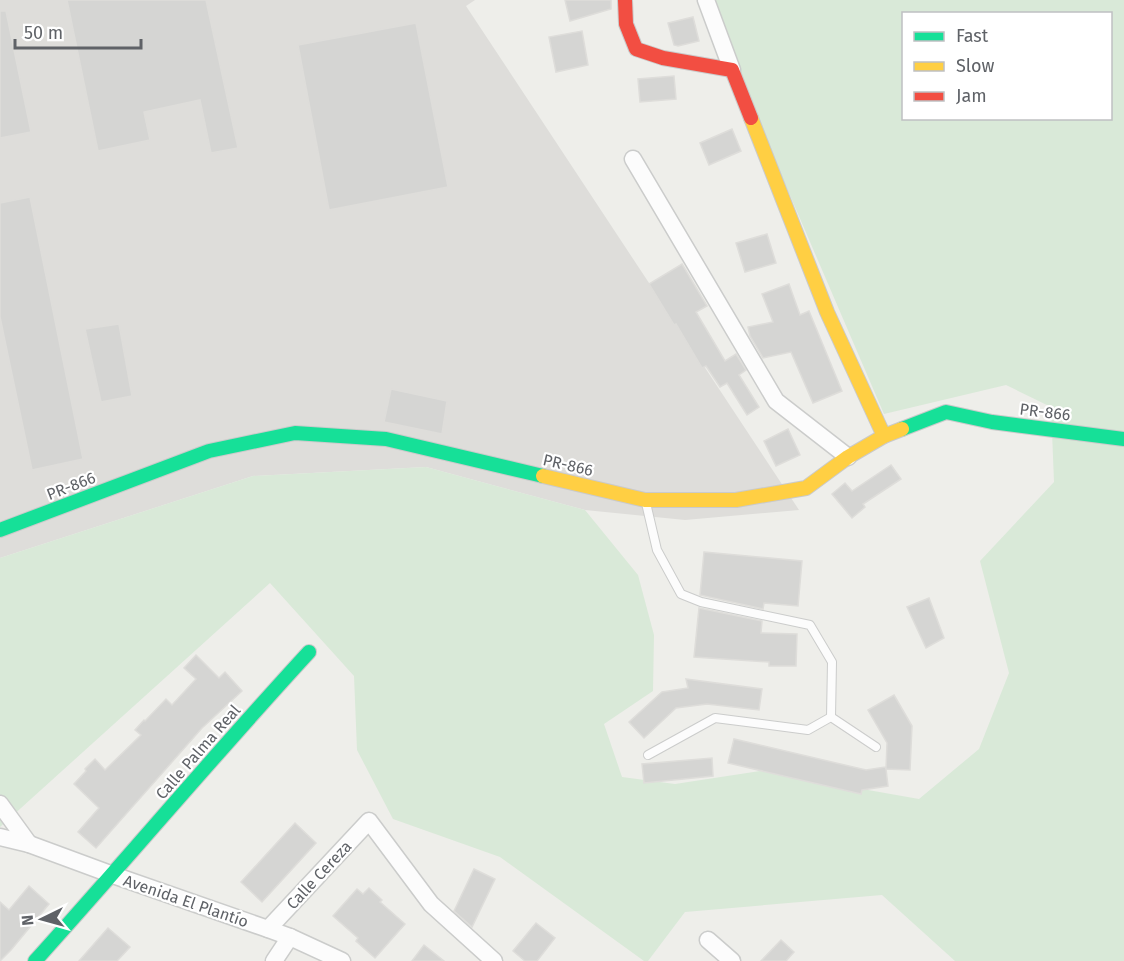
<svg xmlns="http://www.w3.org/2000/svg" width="1124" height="961" viewBox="0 0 1124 961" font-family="'Fira Sans',sans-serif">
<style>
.industrial{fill:#deddda}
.green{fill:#d9e9d8;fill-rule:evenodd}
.building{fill:#d5d5d3;stroke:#deddda;stroke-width:1.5}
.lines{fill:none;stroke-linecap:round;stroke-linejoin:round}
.lane-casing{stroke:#cbcccb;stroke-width:10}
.street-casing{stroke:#cbcccb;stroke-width:19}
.fast-casing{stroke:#cacaca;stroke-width:16}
.slow-casing{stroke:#cacaca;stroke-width:16}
.jam-casing{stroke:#cacaca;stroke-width:16}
.lane{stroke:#fcfcfc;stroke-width:8}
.street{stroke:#fcfcfc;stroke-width:16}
.fast{stroke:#16e098;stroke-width:14}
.slow{stroke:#ffcf43;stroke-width:14}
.jam{stroke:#f24e42;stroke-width:14}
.labels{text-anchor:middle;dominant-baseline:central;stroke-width:4.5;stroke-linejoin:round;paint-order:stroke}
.street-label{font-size:16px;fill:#5f6267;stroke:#fff}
</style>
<rect width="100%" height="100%" fill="#eeeeea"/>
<!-- industrial -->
<path class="industrial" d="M0,0H475L466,6L799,510L685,520L585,510L426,467L253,476L0,558Z"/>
<!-- green -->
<path class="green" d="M706,0H1124V961H955L882,895L685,912L648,961H644L500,857L393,819L357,750L354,676L270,583L0,827V558L253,476L426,467L585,510L638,575L654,635L653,691L604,724L622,777L675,784L760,771L919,799L979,749L1009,673L980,561L1054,482L1051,407L1006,385L884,414ZM904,14H1110V118H904Z"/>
<!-- building -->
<g class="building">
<path d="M67,0H206L238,148L211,153L200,100L144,112L150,140L98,151Z"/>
<path d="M565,0H611V9L570,21Z"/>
<path d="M0,11H6L31,132L0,138Z"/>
<path d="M693,17L699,41L678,46L674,45L668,23Z"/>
<path d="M416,23L448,187L329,210L298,45Z"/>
<path d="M582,31L588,65L556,72L549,37Z"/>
<path d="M674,76L676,99L640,102L638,79Z"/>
<path d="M732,129L741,151L709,165L700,143Z"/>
<path d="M30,197L83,459L32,470L0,317V203Z"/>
<path d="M767,234L776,263L745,272L736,243Z"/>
<path d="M682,264L707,306L696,312L725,361L736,354L746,370L739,375L759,407L747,415L727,383L720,387L706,366L702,368L676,324L674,325L649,284Z"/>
<path d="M789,284L800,315L809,311L842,391L813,403L791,352L763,358L750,336L748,327L773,322L762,294Z"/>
<path d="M119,324L132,396L101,402L85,329Z"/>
<path d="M391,389L447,401L442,434L384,422Z"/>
<path d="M788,429L800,455L776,466L764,441Z"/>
<path d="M891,465L901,479L863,504L865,507L852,518L832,494L845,483L852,491Z"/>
<path d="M704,552L802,561L798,606L764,603L763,609L700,595Z"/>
<path d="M929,598L944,638L926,648L907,607Z"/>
<path d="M699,608L762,621L761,633L797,634L796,666H769V662L694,657Z"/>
<path d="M196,655L219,678L225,672L242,691L202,728L96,848L78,832L99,808L74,784L86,771L85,769L95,759L105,770L141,735L135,730L144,720L145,721L166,699L172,705L196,679L184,668Z"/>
<path d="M686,679L762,689L759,710L707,704L676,708L644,738L629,722L662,692L688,688Z"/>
<path d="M894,695L912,726L910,770L886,769L888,786L862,790L861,794L728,763L734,739L866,770L885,767L886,769L887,743L868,710Z"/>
<path d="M712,758L713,776L644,783L642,764Z"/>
<path d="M295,823L316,843L262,902L241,882Z"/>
<path d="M474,869L495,879L472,927L454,911Z"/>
<path d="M29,886L49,904L11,950L0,961V902L9,910Z"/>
<path d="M369,888L382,900L380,902L405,924L375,958L356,941L358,938L333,916L357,889L363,894Z"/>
<path d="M536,923L555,938L537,961H525L513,951Z"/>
<path d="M108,928L130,947L117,961H79Z"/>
<path d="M781,940L794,952L786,961H761Z"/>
<path d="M424,945L444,961H412Z"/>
</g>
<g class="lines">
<!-- lane casing -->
<g class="lane-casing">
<g id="lane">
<path d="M646,503L657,550L681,594L701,602L810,625L832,662L831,717L876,747"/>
<path d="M648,755L715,718L808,730L831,717"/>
</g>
</g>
<!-- street casing -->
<g class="street-casing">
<g id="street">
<path d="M706,0L732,70"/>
<path d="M633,159L776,401L848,457"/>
<path d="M0,804L29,844"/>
<path d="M0,837L29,844L113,875L268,929L290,937L342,961"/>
<path d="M268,929L369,821L431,904L494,961"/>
<path d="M708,940L732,961"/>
<path d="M274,961L290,937"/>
</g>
</g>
<!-- fast casing -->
<g class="fast-casing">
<g id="fast">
<path d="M902,429L946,412L992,422L1124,439"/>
<path d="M0,530L209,451L295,433L386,439L543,476"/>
<path d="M35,961C127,859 216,753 309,652"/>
</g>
</g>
<!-- slow casing -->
<g class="slow-casing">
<g id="slow">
<path d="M751,118L827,312L884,436"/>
<path d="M543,476L645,500H736L806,488L848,457L884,436L902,429"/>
</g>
</g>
<!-- jam casing -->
<g class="jam-casing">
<path id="jam" d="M625,0L626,24L636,49L663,58L732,70L751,118"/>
</g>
<!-- lane -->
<use href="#lane" class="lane"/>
<!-- street -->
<use href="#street" class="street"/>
<!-- fast -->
<use href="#fast" class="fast"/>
<!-- slow -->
<use href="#slow" class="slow"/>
<!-- jam -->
<use href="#jam" class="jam"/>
</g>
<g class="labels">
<!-- street labels -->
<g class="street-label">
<text transform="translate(1045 412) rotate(7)">PR-866</text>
<text transform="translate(568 465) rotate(13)">PR-866</text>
<text transform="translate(71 486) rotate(-21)">PR-866</text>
<text transform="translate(198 752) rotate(-49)">Calle Palma Real</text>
<text transform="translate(319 875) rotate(-47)">Calle Cereza</text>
<text transform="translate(186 901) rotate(19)">Avenida El Plantío</text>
</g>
</g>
<!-- legend -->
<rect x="902" y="12" width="210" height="108" fill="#ffffff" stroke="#bfc0c2" stroke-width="1.5"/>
<rect x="914" y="32" width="30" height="9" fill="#16e098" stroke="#bfc0c2" stroke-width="1.5"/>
<text x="956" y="42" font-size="18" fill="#5f6267">Fast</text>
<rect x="914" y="62" width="30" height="9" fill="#ffcf43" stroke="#bfc0c2" stroke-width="1.5"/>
<text x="956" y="72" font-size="18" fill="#5f6267">Slow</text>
<rect x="914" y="92" width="30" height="9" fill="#f24e42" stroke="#bfc0c2" stroke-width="1.5"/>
<text x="956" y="102" font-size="18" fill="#5f6267">Jam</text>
<!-- north arrow -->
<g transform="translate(42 919) rotate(265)" stroke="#ffffff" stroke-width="4.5" paint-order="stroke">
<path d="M0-4.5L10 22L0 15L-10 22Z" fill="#5f6267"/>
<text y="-9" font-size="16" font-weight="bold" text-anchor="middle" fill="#5f6267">N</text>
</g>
<!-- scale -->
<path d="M15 39v9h126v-9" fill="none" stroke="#5f6267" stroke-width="3"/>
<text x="24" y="39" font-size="18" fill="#5f6267" stroke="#ffffff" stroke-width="4.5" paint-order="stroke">50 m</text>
</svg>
